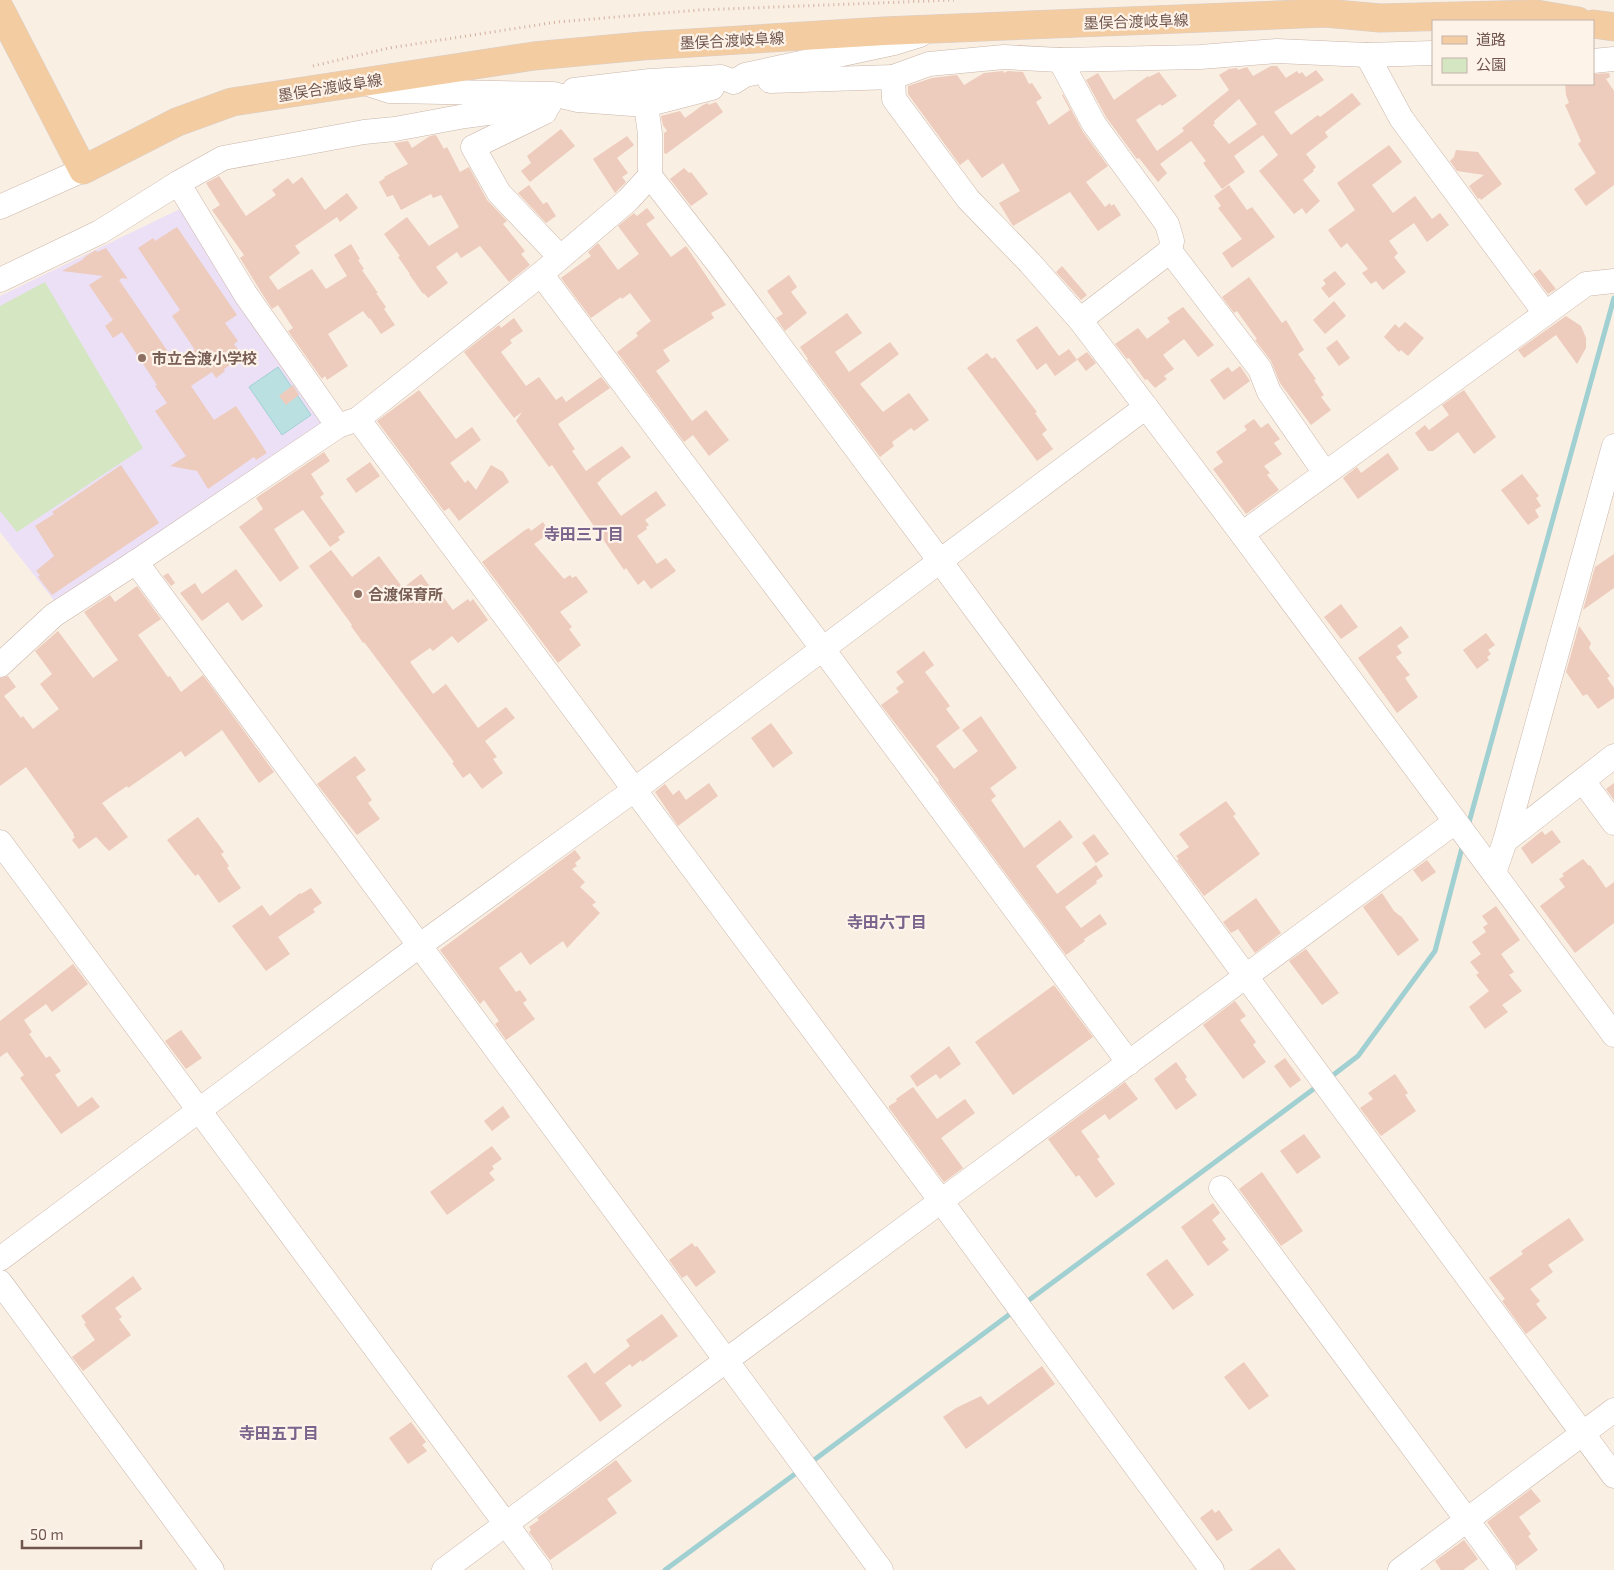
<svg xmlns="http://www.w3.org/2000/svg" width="1614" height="1570" viewBox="0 0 1614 1570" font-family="'Exo 2','Noto Sans JP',sans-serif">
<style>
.education{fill:#ece0f6}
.green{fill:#d5e6c3}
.water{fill:#bae0e2;stroke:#a1d0d2}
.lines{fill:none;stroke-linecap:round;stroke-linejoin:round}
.stream{stroke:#a1d0d2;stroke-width:5}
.building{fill:#edcbbd;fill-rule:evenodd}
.minor-casing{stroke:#cab6ab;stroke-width:25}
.major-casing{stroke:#d7cfcd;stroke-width:29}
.path{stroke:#d1afa1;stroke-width:3;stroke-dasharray:1 4;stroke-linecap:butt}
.minor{stroke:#fff;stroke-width:24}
.major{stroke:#f4cca1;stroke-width:28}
.education-dot{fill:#8d6e63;stroke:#fdf3e9;stroke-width:2}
.labels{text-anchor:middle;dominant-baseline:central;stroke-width:4.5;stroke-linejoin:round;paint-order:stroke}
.street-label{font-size:15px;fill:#70554c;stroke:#fdf3e9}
.education-label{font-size:15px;font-weight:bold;fill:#785e54;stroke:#fdf3e9;text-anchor:start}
.neighbourhood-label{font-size:16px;font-weight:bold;fill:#7a648c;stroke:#fdf3e9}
</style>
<rect width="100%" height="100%" fill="#faefe3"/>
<!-- education -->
<path class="education" d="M182,208L328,420L56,603L0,532V296Z"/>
<!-- green -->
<path class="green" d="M45,282L143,448L17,532L0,511V306Z"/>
<!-- water -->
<path class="water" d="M278,367L311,415L282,435L249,387Z"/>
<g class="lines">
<!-- stream -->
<g class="stream">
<path d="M1468,826L1614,298"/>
<path d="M1328,1079L1358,1056L1435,951L1463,844"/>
<path d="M1025,1303L1319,1085"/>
<path d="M810,1463L1014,1311"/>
<path d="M665,1570L799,1471"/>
</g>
</g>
<!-- building -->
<g class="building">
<path d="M1271,66H1277L1286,78L1297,71L1299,74L1302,72L1306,77L1316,70L1324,80L1274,112L1291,135L1318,115L1320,117L1352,93L1361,104L1325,132L1328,137L1306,154L1316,167L1313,170L1314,171L1303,180L1320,201L1306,214L1302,208L1294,214L1259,171L1278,155L1263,135L1234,156L1245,172L1222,189L1203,163L1206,161L1191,141L1160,164L1167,173L1158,182L1139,158L1137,159L1106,117L1086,80L1098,73L1114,100L1148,76L1149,77L1159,72L1177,96L1162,106L1160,104L1136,120L1157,151L1184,131L1182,128L1229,90L1219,75L1229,69L1237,68L1238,70L1247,67L1253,76ZM1239,99L1257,124L1229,144L1213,125L1215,123L1214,121Z"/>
<path d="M1003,71L1004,73L1008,71L1023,72L1029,84L1032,83L1042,98L1036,102L1049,125L1070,110L1062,95L1063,94L1083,132L1108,166L1086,182L1105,207L1110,203L1111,206L1114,204L1121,215L1098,231L1070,192L1013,226L999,203L1020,191L1003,163L982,178L968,159L960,165L908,94V86L932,78L957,75L964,85L984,73Z"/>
<path d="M1609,73L1610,77L1606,79L1614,91V185L1586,206L1574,189L1596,173L1578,144L1581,141L1565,105L1569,103L1566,95L1565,84H1593V74Z"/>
<path d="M716,102L723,112L666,154L664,153V133L667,131L663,125L661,116L680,111L685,118L703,105L708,103L709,105Z"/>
<path d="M561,129L575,146L530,182L521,171L531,163L527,156Z"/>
<path d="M436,135L444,149L447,147L460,172L469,167L487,200L507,221L503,224L525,251L521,254L530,265L509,282L480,246L461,258L457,252L436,267L448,283L428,298L424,293L423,294L409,274H410L398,257L400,256L384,234L407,217L429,246L459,227L441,195L433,198L431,194L401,210L393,195L387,197L379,182L385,178L384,177L408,164L394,143L408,141L412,148L430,136Z"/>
<path d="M627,136L634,145L617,158L628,173L622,177L626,182L615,193L593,159Z"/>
<path d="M1389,145L1402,162L1372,185L1393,213L1415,196L1432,219L1440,213L1449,225L1427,242L1414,223L1389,241L1398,253L1394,257L1406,272L1383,290L1376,281L1371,284L1362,273L1368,269L1347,243L1341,248L1328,230L1355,210L1337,183Z"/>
<path d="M1456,150L1478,152L1502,184L1481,200L1480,198L1478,199L1469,186L1484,175L1457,171L1450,161L1454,157Z"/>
<path d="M684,168L689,173L691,172L708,194L691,206L670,179Z"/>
<path d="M219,176L246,216L276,195L272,190L288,178L293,184L302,177L325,210L347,193L358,208L340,222L337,217L295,246L300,253L269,277L278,290L312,269L326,289L347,276L334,255L351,244L360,259L358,260L364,269L362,270L378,293H376L386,307L384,309L395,325L381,334L370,318L369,319L363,311L328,334L348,366L327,380L325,376L322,379L288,331L293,328L278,305L272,309L258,287L240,258L244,255L212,210L220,205L206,183Z"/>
<path d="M529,185L543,204L547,202L556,216L546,223L518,193Z"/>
<path d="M1229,185L1247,210L1252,207L1275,237L1232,268L1222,253L1242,239L1218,208L1221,206L1214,196Z"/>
<path d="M647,208L655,218L646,224L671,257L686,246L726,305L711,313L714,318L663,350L670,361L656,371L692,421L706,410L729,440L709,456L693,435L684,442L617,352L638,336L636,333L651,321L630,293L622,299L621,297L591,318L561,278L591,256L588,252L598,243L618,270L639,254L618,226L634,213L637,216Z"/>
<path d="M177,227L237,315L225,323L238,341L234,344L240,352L227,361L230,365L224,369L225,371L216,378L212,372L191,386L214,420L236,406L267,453L256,460L254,457L208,489L197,471L170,466L186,456L155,411L167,403L155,386L157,385L122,332L113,338L105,326L113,320L89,285L103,276L62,271L82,260L86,256L96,250L97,252L106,248L128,279L122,278L119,280L175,362L195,350L172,316L180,310L138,248L153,238L155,241Z"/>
<path d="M1062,266L1087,295L1081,300L1056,272Z"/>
<path d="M1540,269L1556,289L1548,294L1533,274Z"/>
<path d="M1335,271L1346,284L1329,298L1321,288L1326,284L1323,280Z"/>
<path d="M789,275L797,287L791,292L807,313L785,331L776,318L783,314L767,291Z"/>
<path d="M1249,277L1282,323L1286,320L1304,350L1298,354L1316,379L1314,380L1324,395L1321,397L1331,410L1311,425L1280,383L1271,361L1255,340L1257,339L1237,311L1234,313L1222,297Z"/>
<path d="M1334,301L1346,316L1325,334L1313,320Z"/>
<path d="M1183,307L1214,345L1198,357L1184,339L1163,355L1174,369L1164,376L1167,379L1155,388L1147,379L1145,380L1129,358L1127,359L1115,344L1138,328L1147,339L1170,322L1167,318Z"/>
<path d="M847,313L862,333L835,352L849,372L890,342L899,354L860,384L883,412L909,393L929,420L914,431L911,428L892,442L894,446L880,457L807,360L808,359L800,347Z"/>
<path d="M1566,316L1581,326L1586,338V348L1577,364L1556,335L1524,358L1518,350Z"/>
<path d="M514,318L523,331L510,340L512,343L501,352L526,386L539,377L556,400L562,396L566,402L601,377L610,388L558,424L575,449L572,451L586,471L622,446L631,457L601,479V480L597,483L621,516L656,491L666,505L645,520L649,525L646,527L647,529L637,536L657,564L666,558L676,571L651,589L644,580L638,585L626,568L624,570L552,465L549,467L516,421L522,412L514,418L464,352L499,325L501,328Z"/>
<path d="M1405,322L1424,338L1408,356L1401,350L1399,352L1384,337L1395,324L1399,328Z"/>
<path d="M1037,326L1059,356L1069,349L1077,360L1055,376L1046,363L1037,370L1016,340Z"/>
<path d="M1337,340L1350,358L1339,366L1326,348Z"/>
<path d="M1087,352L1096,363L1086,371L1077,359Z"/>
<path d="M987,353L992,359L995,357L1037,412L1035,413L1047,430L1042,434L1053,449L1037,461L967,368Z"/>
<path d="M1240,366L1250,381L1224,400L1210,380L1228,367L1232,372Z"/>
<path d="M293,385L299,395L286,405L279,396Z"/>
<path d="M419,390L456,439L472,427L481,440L450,463L465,483L468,480L476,490L491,465L503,472L509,482L459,521L449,508L444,511L377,421Z"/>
<path d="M1464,390L1496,437L1474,454L1458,432L1433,451H1428L1415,433L1425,425L1429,430L1449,415L1442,405Z"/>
<path d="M1254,419L1261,428L1268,423L1280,439L1274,443L1282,454L1264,466L1270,473L1267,475L1279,490L1246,514L1213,469L1223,462L1216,452L1247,430L1244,426Z"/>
<path d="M324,452L330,461L311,474L324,494L320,497L345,532L338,537L340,540L330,547L303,510L274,529L299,568L280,582L239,527L263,509L256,498Z"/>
<path d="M1388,453L1399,469L1358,499L1343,478L1357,467L1361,473Z"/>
<path d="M370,462L380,476L356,493L346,479Z"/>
<path d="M121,465L159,523L52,595L38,577L40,575L36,571L54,556L35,526L54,514L52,512Z"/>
<path d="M1522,474L1539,496L1536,498L1541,506L1535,510L1539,517L1528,525L1501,490Z"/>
<path d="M543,522L550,533L534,544L564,579L570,575L572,578L576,576L588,592L560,612L572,627L569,629L581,645L558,663L482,562L525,530L529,528L531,531Z"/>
<path d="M331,550L352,577L379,556L403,588L421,574L431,588L435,586L453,610L468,599L470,602L473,599L488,620L458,643L452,636L433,651L430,648L410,662L433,694L446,684L478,728L506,707L515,718L485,741L497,757L493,759L503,773L482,789L470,773L463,778L452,763L454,762L364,642L363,643L359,637L351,626L352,625L309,566Z"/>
<path d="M1614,554V588L1583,610L1595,567Z"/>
<path d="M236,569L263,606L242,621L228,602L202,621L180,593L195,583L202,594Z"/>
<path d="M168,573L175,583L171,586L163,576Z"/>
<path d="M137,586L161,619L138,635L168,677L170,676L181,692L203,675L274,772L259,783L222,730L185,757L181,751L128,788L127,786L102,803L128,837L109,851L96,837L79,849L72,840L75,837L73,835L74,834L26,767L0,786V678L8,676L16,687L4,696L21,718L23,716L33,729L59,709L40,684L52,674L35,651L58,631L93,678L118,660L84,612L110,595L115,602Z"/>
<path d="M1341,604L1358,627L1341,639L1324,617Z"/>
<path d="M1401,626L1409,637L1397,646L1402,653L1396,657L1410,675L1405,678L1418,697L1397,713L1358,658Z"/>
<path d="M1579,626L1591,643L1589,648L1610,676L1607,678L1614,688V698L1598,709L1587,694L1583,696L1566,672Z"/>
<path d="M1486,633L1495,645L1488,650L1491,654L1487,657L1489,660L1477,669L1463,650Z"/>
<path d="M924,651L934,665L925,672L950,706L946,709L960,728L936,746L954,769L978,751L962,730L981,716L1017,768L990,788L996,796L991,800L1024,848L1060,820L1073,837L1036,866L1057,894L1096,865L1103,876L1096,881L1097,883L1065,907L1081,928L1100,914L1107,924L1084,939L1085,941L1066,955L938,782L939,780L881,705L899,692L896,688L904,682L896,672Z"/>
<path d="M771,723L793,753L773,768L751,738Z"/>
<path d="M355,756L366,770L356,777L372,800L368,803L380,819L357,835L317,784Z"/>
<path d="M709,783L718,796L678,826L655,792L665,784L673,795L679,790L686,800Z"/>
<path d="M1614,783V800L1606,789Z"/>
<path d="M1226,801L1236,814L1233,816L1260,854L1204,896L1177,860L1179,859L1176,856L1189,847L1179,834Z"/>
<path d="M198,817L224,852L221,854L229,866L227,868L241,888L219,903L198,874L195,876L167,840Z"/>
<path d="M1552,830L1561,842L1532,864L1521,848L1542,831L1545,835Z"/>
<path d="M1094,834L1109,854L1096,863L1082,843Z"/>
<path d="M575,850L581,858L575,863L577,866L572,869L585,882L580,887L596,902L592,905L600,913L567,948L563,941L530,965L521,952L499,968L516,992L520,990L527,1000L523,1003L535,1019L506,1040L495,1024L499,1021L484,1000L480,1004L440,950Z"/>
<path d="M1583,859L1589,866L1590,865L1606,888L1614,882V923L1575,953L1540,906L1565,887L1559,879L1564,876L1562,874Z"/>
<path d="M1427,860L1436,872L1422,882L1413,870Z"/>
<path d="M311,888L322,903L313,909L315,912L278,937L290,954L266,971L232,926L262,905L270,916L300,893L301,894Z"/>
<path d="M1382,893L1394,911L1400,916H1401L1419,940L1398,956L1363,907Z"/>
<path d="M1256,898L1281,933L1255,953L1238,929L1231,933L1223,922Z"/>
<path d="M1496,906L1520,940L1501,954L1514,972L1509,975L1522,991L1502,1005L1508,1012L1485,1029L1469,1007L1489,991L1476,975L1479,973L1470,962L1481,954L1472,942L1486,932L1483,927L1488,924L1482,916Z"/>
<path d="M1306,949L1339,993L1322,1005L1289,961Z"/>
<path d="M73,964L88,984L52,1012L46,1004L24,1020L32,1032L29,1034L46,1058L50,1056L61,1071L55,1075L78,1107L92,1097L100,1107L61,1134L20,1078L24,1075L7,1052L0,1057V1021Z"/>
<path d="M1054,985L1093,1037L1013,1095L975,1042Z"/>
<path d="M1235,1001L1246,1016L1240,1020L1256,1042L1253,1045L1266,1062L1243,1079L1203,1025Z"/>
<path d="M181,1030L202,1058L186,1069L165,1041Z"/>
<path d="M949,1046L961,1064L940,1079L936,1074L917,1087L910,1076Z"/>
<path d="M1285,1058L1301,1080L1290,1088L1274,1066Z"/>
<path d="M1176,1062L1187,1077L1185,1079L1197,1095L1176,1110L1154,1079Z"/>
<path d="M1395,1074L1408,1093L1405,1095L1416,1111L1381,1136L1360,1108L1373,1099L1368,1093Z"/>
<path d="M1125,1082L1138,1099L1109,1120L1105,1114L1081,1131L1100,1157L1097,1159L1115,1184L1096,1198L1079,1175L1076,1177L1048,1139Z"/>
<path d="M913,1087L937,1119L965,1099L975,1113L941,1138L963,1168L944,1182L889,1108V1106L897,1101L896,1099Z"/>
<path d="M503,1106L510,1117L492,1131L484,1121Z"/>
<path d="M1304,1134L1321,1157L1297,1174L1280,1151Z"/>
<path d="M492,1146L502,1159L492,1166L494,1169L489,1173L495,1180L447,1215L430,1192Z"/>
<path d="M1262,1172L1303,1231L1281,1246L1239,1189Z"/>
<path d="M1213,1203L1220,1213L1212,1220L1226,1239L1222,1242L1229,1250L1208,1266L1181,1227Z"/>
<path d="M1569,1218L1584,1240L1548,1265L1553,1272L1530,1289L1540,1301L1536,1304L1547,1318L1526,1334L1502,1301L1505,1299L1489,1278L1523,1254L1521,1251Z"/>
<path d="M692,1243L695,1247L697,1246L716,1272L696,1287L687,1275L682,1278L669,1260Z"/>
<path d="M1167,1259L1194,1295L1173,1310L1146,1274Z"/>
<path d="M133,1276L142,1289L115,1308L122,1317L119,1319L131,1335L83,1371L72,1357L95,1340L84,1324L86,1323L81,1316Z"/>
<path d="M662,1314L678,1336L642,1362L641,1360L632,1367L630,1364L605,1383L622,1406L600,1422L567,1376L586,1362L594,1374L630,1346L626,1340Z"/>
<path d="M1244,1362L1269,1396L1249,1410L1224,1377Z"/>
<path d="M1042,1366L1055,1384L966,1449L943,1417L956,1408L981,1396L988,1405Z"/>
<path d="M411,1422L426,1442L422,1445L427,1451L408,1464L389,1438Z"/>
<path d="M616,1460L632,1481L607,1499L617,1513L550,1560L529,1532L531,1530L529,1527L539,1520L537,1518Z"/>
<path d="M1531,1489L1541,1501L1519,1517L1531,1534L1528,1536L1538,1550L1517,1566L1487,1522Z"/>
<path d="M1212,1509L1215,1513L1219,1510L1233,1530L1217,1541L1200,1518Z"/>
<path d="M1464,1540L1478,1559L1463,1570H1441L1435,1561Z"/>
<path d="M1279,1548L1296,1570H1249Z"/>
</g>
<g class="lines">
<!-- minor casing -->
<g class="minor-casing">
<g id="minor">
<path d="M1367,55L1401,118L1545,313"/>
<path d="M1060,60L1094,124L1167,224L1172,241L1170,251L1080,320"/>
<path d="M1593,61L1614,59"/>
<path d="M770,81L893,77"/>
<path d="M365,83L390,91L553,94L578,100L646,105L650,134V176L717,262L940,561L1614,1476"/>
<path d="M574,90L650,81L721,77L734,82L745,75L894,43L920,35"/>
<path d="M646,105L712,88"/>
<path d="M545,112L473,147L499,193L560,257"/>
<path d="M178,183L246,295L338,426"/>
<path d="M0,207L83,170"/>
<path d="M1170,251L1260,369L1269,392L1325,473"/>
<path d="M541,274L822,648L1129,1063"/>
<path d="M0,280L100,232L178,183L223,158L364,132L395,129L465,116L549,105"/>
<path d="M1146,407L1080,320L1030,263L968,199L894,99L893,77L929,64L1004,57L1060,60L1200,57L1277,51L1367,55L1433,53"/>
<path d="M358,419L941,1201L1212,1570"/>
<path d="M1242,534L1586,284L1614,281"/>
<path d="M136,562L881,1570"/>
<path d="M0,665L54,615L136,562L338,426L358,419L541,274L628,200L650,176"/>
<path d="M1583,781L1614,823"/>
<path d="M1505,841L1614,756"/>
<path d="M0,842L540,1570"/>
<path d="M1494,873L1505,841L1614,446"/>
<path d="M1221,1188L1504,1570"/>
<path d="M0,1259L419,946L634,790L1146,407L1242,534L1614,1035"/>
<path d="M0,1282L212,1570"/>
<path d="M444,1570L941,1201L1455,822"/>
<path d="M1400,1570L1614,1410"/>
</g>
</g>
<!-- major casing -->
<g class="major-casing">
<g id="major">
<path d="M0,9L83,170L177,122L232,102L534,56L642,46L884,31L1325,13L1380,18L1536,14L1578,21"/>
<path d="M1593,24L1614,27"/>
</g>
</g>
<!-- path -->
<path class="path" d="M313,66L389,48L557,22L699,10L954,0"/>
<!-- minor -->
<use href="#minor" class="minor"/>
<!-- major -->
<use href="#major" class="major"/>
</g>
<!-- markers -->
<g class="education-dot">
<circle cx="142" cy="358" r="5"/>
<circle cx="358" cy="594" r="5"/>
</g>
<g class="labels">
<!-- street labels -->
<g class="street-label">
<text transform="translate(1136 21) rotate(-2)">墨俣合渡岐阜線</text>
<text transform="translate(732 40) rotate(-3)">墨俣合渡岐阜線</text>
<text transform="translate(330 87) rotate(-9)">墨俣合渡岐阜線</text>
</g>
<!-- education labels -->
<g class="education-label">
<text x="152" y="358">市立合渡小学校</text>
<text x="368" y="594">合渡保育所</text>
</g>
<!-- neighbourhood labels -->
<g class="neighbourhood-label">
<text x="584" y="533">寺田三丁目</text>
<text x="887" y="921">寺田六丁目</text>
<text x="279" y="1432">寺田五丁目</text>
</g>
</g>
<!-- legend -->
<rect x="1432" y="20" width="162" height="65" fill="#fdf3e9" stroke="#c5b4aa"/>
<rect x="1442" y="36" width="25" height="8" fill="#f4cca1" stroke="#c5b4aa"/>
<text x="1476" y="45" font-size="15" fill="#70554c">道路</text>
<rect x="1442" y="58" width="25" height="15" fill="#d5e6c3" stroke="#c5b4aa"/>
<text x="1476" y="70" font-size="15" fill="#70554c">公園</text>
<!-- scale -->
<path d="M22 1540v8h119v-8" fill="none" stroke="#70554c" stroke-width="2.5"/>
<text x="30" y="1540" font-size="15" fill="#70554c" stroke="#fdf3e9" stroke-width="4" paint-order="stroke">50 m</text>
</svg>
